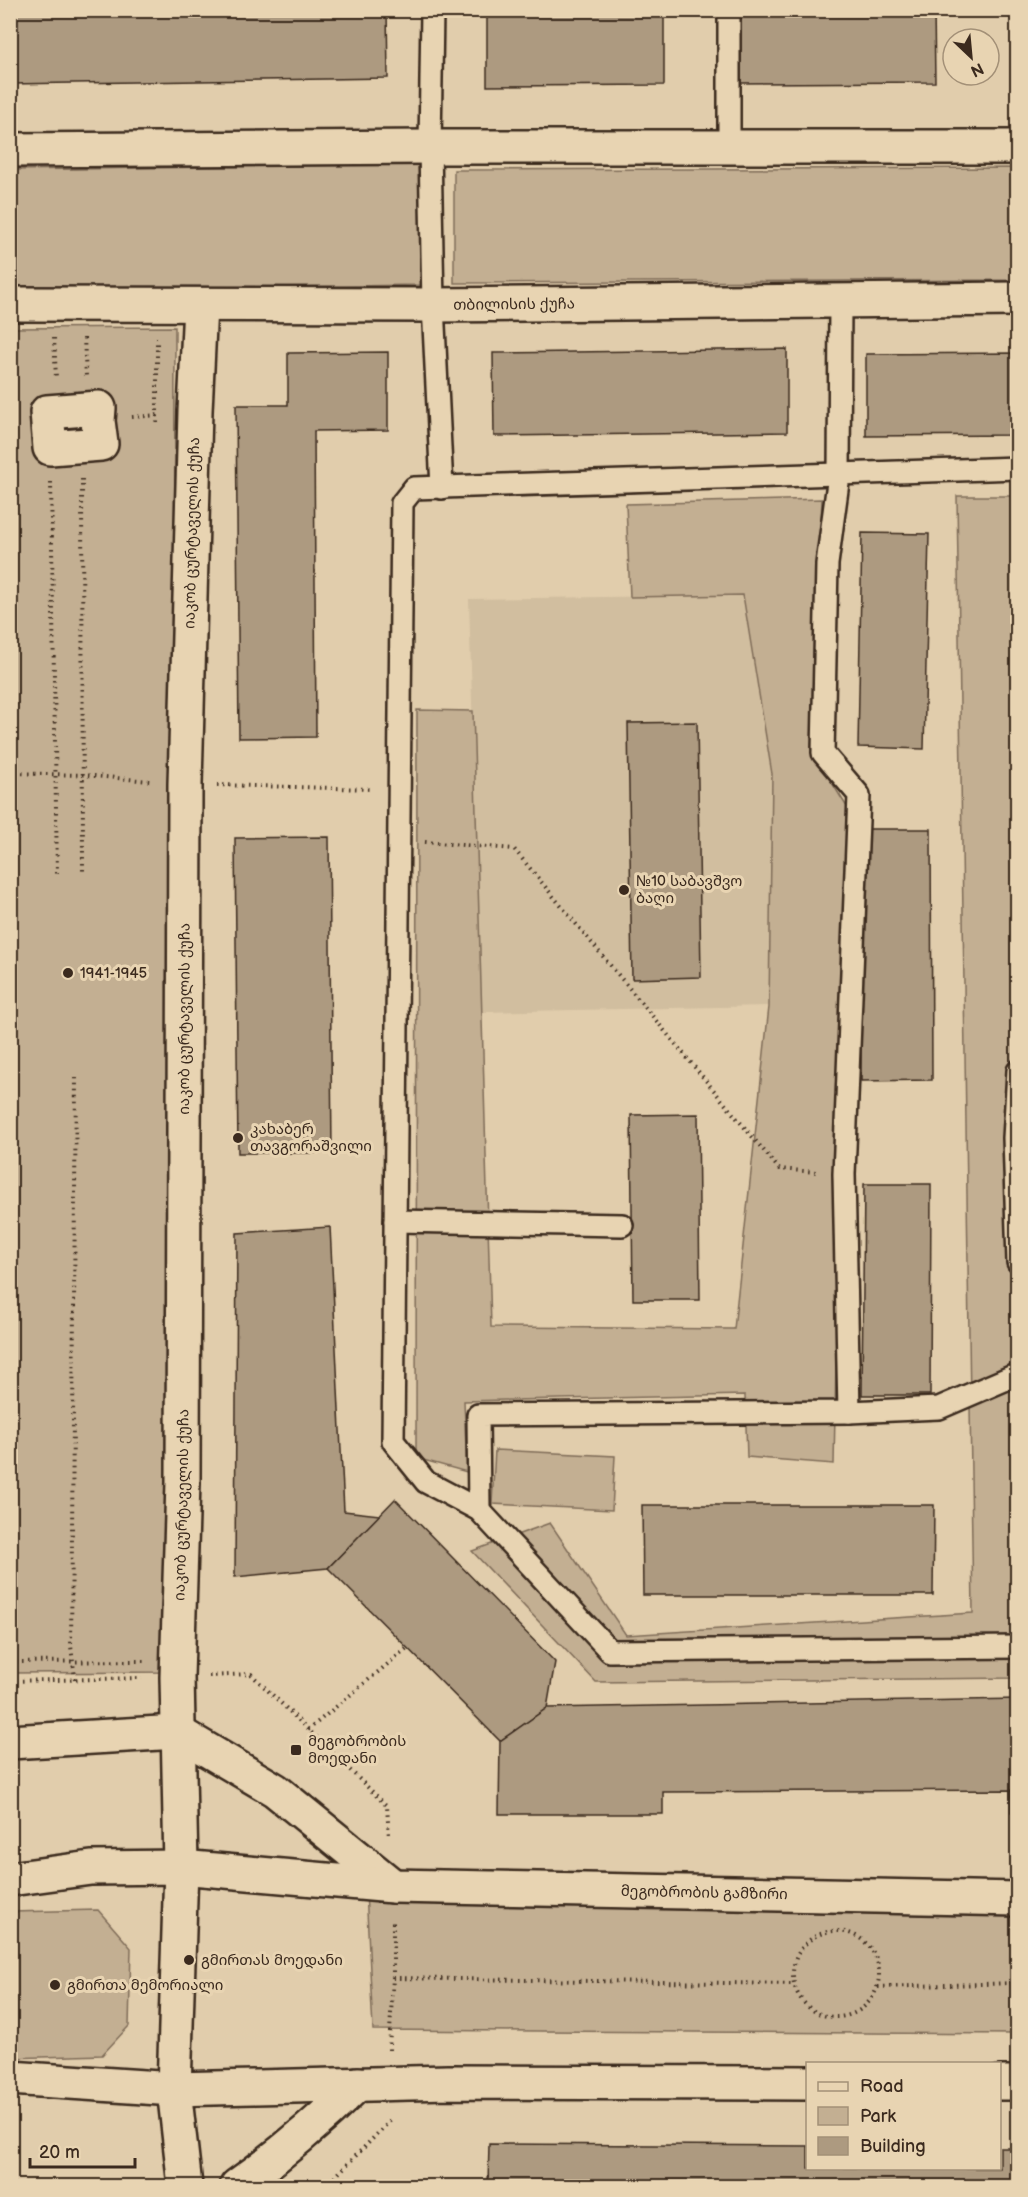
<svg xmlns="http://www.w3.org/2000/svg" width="1028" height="2197" viewBox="0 0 1028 2197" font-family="'Balsamiq Sans','Noto Sans Georgian',sans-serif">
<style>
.built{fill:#d1be9f}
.green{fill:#c3af92;stroke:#7f6c58;stroke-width:1.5}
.building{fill:#ad9a80;stroke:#3b2a1e;stroke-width:1.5}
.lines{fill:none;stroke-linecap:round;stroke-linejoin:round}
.lane-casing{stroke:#3b2a1e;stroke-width:26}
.street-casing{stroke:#3b2a1e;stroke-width:38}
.secondary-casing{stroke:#3b2a1e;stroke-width:38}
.primary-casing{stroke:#3b2a1e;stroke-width:38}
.path{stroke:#3b2a1e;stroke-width:4;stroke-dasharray:1.5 4.5;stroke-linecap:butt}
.lane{stroke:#e8d4b2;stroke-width:21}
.street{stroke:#e8d4b2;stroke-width:33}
.secondary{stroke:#e8d4b2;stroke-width:33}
.primary{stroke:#e8d4b2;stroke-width:33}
.poi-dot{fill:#3b2a1e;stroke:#e8d4b2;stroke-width:2}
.labels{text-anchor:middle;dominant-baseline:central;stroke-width:6;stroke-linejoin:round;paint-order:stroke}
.street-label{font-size:15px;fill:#3b2a1e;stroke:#e8d4b2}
.poi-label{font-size:15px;fill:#3b2a1e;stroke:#e8d4b2;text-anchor:start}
</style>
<rect width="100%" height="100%" fill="#e1cdac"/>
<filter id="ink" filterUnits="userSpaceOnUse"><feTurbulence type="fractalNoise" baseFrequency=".0167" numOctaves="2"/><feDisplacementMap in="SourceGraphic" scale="12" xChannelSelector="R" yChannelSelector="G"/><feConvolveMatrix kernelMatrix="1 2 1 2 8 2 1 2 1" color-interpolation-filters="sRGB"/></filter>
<g filter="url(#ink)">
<!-- built -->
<path class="built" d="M743,595L772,774L769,1006L481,1012L469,599Z"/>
<!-- green -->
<g class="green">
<path d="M421,164L422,285L12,290L11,170Z"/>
<path d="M1017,168V280L454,283V170Z"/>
<path d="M175,327L172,1672L11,1673L10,328Z"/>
<path d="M957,496H1017V1678L596,1682L472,1551L550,1523L626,1635L973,1613Z"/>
<path d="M822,499L811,749L847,807L834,1464L747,1457L745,1395L464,1401L467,1472L416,1458L417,710L473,711L491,1327L734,1329L769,1007L772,774L743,595L630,597L626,504Z"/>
<path d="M495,1450L615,1456L612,1510L492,1504Z"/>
<path d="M366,1891L1017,1911V2034L373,2030Z"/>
<path d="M98,1910L131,1948L129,2026L102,2055L11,2058V1912Z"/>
</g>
<!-- building -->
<g class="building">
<path d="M10,10H387L388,78L10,84Z"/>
<path d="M487,10H664V85L487,86Z"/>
<path d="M740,10H934L935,82L740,83Z"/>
<path d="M1015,10H1018V82H1016Z"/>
<path d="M787,349V432L494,436L493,353Z"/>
<path d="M388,352V430L314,431L316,737L239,738L236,405H288V353Z"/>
<path d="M1018,353V435L866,436V354Z"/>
<path d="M862,533L929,534L924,749L858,747Z"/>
<path d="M697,722L701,977L632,979L628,723Z"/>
<path d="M861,829H931L932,1080L861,1081Z"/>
<path d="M329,837L332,1153H238L235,838Z"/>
<path d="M698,1114L700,1300H633L631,1115Z"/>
<path d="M864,1184H931L930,1395H862Z"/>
<path d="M330,1227L344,1511L380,1515L328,1568L235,1577L237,1233Z"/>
<path d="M395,1499L555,1662L547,1708L500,1741L328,1568Z"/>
<path d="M642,1505H934L933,1595H643Z"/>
<path d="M1018,1699V1812H1011V1790L663,1792V1814H499L500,1741L547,1708Z"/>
<path d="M489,2144L808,2146V2168H1000V2148H1018V2186H488Z"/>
</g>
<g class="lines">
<!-- lane casing -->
<g class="lane-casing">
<g id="lane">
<path d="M432,10L430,147L433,305L442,488"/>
<path d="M729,147V10"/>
<path d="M840,302L839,475L827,564L823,753L859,795L844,1174L849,1412"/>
<path d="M1018,468L414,488L402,503L393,1441L426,1482L479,1510L610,1651L1018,1647"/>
<path d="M1018,1071L1014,1138L1018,1262"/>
<path d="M395,1221L622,1225"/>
<path d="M479,1510L478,1415L849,1412L939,1408L1018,1374"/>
</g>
</g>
<!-- street casing -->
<g class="street-casing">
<path id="street" d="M99,408L98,421L101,444L50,448L47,412Z"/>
</g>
<!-- secondary casing -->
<g class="secondary-casing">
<g id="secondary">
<path d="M10,150L430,147H1018"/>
<path id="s1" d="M10,304L433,305L1018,299"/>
<path d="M10,1742L177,1732L275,1790L393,1886"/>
<path id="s2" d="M185,2186L174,2089L181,1867L177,1677L183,1482L185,784L195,411L200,305"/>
<path d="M237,2186C280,2155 320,2121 358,2084"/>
</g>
</g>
<!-- primary casing -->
<g class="primary-casing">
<g id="primary">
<path id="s3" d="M10,1879L91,1868L181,1867L393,1886L1018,1899"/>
<path d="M10,2078L174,2089L448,2082L808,2083"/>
<path d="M1000,2083H1018"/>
</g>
</g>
<!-- path -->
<g class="path">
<path d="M54,338L56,378"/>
<path d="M84,338L86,376"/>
<path d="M132,417L160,415"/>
<path d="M157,423V338"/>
<path d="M82,479L83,874"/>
<path d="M51,482L57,874"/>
<path d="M10,773L83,775L150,781"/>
<path d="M217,785L372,789"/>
<path d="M425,842L514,849L779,1169L816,1172"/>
<path d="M10,935H12"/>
<path d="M10,979H13"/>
<path d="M10,1662L145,1661"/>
<path d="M209,1676L251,1674L387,1806L389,1838"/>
<path d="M75,1679L71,1646L76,1078"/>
<path d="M10,1681L142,1678"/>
<path d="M308,1730L407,1648"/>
<circle cx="836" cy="1974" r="43"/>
<path d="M393,1978L794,1984"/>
<path d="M878,1987L1018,1983"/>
<path d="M389,2050L393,1978V1920"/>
<path d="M326,2186L393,2118"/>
</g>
<!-- lane -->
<use href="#lane" class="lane"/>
<!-- street -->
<use href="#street" class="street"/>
<!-- secondary -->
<use href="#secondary" class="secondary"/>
<!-- primary -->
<use href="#primary" class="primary"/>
</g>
</g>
<!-- markers -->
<g class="poi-dot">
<circle cx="624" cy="890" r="6"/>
<circle cx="68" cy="973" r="6"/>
<circle cx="238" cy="1138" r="6"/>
<rect x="290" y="1744" width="12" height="12" rx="3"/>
<circle cx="189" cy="1960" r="6"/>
<circle cx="55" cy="1985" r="6"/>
</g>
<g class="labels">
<!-- street labels -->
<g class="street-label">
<text stroke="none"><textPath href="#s1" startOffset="504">თბილისის ქუჩა</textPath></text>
<text stroke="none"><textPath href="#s2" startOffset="1654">იაკობ ცურტაველის ქუჩა</textPath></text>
<text stroke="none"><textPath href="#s2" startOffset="1168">იაკობ ცურტაველის ქუჩა</textPath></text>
<text stroke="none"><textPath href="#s2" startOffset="682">იაკობ ცურტაველის ქუჩა</textPath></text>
<text stroke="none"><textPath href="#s3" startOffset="696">მეგობრობის გამზირი</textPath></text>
</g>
<!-- poi labels -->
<g class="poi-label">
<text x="636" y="881">№10 საბავშვო<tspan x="636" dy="17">ბაღი</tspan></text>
<text x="80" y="973">1941-1945</text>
<text x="250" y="1129">კახაბერ<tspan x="250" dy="17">თავგორაშვილი</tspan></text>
<text x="308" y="1741">მეგობრობის<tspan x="308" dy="17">მოედანი</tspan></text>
<text x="201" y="1960">გმირთას მოედანი</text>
<text x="67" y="1985">გმირთა მემორიალი</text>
</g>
</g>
<!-- margin -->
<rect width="1028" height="2197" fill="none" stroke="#e8d4b2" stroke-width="36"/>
<rect x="18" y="18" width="992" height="2161" fill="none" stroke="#3b2a1e" stroke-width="2" filter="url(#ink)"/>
<!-- legend -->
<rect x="806" y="2062" width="195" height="108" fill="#e8d4b2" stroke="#a39077" stroke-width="1.5"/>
<rect x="818" y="2082" width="30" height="9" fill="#e8d4b2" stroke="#a39077" stroke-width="1.5"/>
<text x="860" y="2092" font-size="18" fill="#3b2a1e">Road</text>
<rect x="818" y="2107" width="30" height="18" fill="#c3af92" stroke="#a39077" stroke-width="1.5"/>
<text x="860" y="2122" font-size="18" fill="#3b2a1e">Park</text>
<rect x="818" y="2137" width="30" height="18" fill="#ad9a80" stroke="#a39077" stroke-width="1.5"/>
<text x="860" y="2152" font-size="18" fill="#3b2a1e">Building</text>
<!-- north arrow -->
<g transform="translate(971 57) rotate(154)"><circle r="28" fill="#e8d4b2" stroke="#a39077" stroke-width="1.5"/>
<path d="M0-4.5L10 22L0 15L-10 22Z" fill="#3b2a1e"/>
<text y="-9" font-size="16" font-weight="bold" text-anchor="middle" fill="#3b2a1e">N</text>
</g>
<!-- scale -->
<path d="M30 2158v9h105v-9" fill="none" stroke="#3b2a1e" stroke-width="3"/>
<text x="39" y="2158" font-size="18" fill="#3b2a1e" stroke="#e8d4b2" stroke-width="4.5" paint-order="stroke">20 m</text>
</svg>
